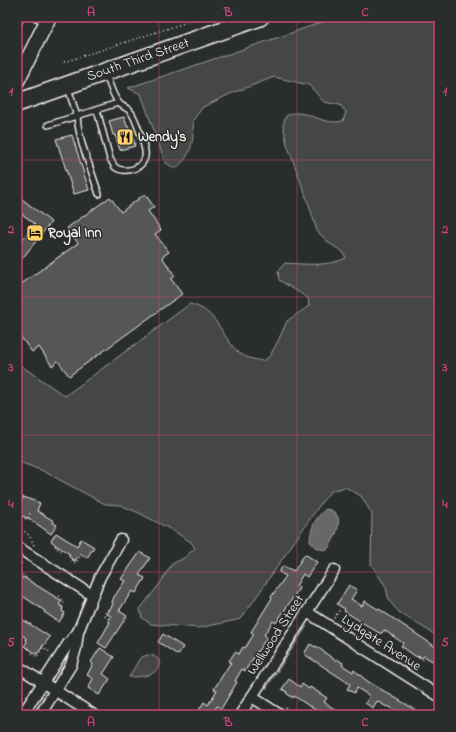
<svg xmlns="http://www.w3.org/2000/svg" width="456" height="732" viewBox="0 0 456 732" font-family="'Indie Flower',sans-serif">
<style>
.green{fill:#444645;stroke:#9c9c96}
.water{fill:#676866;stroke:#9f9f9a}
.building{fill:#555756;stroke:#f4f1e8}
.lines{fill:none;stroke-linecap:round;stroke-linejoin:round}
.service-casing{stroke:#f4f1e8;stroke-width:8}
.minor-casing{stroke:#f4f1e8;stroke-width:13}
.secondary-casing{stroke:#f4f1e8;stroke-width:17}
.trunk-casing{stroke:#f4f1e8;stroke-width:20}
.path{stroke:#f4f1e8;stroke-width:1.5;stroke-dasharray:1 3;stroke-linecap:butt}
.service{stroke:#2a2d2e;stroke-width:5}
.minor{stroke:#2a2d2e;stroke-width:10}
.secondary{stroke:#2a2d2e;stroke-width:14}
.trunk{stroke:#2a2d2e;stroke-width:17}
.grid{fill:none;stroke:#cc4377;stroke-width:1;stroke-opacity:0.55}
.labels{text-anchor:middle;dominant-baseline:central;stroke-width:3;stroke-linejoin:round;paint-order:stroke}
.street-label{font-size:14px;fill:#f4f1e8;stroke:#2a2d2e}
.poi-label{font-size:14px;font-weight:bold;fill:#f4f1e8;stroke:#2a2d2e;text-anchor:start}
.neatline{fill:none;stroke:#cc4377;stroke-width:1.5}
.grid-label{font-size:13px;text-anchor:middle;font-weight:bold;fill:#cc4377}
</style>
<rect width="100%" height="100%" fill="#2a2d2e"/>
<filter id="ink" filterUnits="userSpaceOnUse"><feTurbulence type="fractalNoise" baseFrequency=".025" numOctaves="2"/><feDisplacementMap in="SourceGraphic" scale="8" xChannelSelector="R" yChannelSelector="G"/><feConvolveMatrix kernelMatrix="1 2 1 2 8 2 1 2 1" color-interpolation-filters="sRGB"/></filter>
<g filter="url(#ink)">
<!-- green -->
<g class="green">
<path d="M336,17H439V637L400,613L389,601L386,587L371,564L372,514L361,496L345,487L331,491L321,503L241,619L199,628L151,624L142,618L140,609L159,585L172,564L184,558L195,548L191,542L172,530L137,512L120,505L105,504L43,471L17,461V363L65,396L190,304C218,311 219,333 237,351C244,358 253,359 263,361L270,356L279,339L287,321L309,306L308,298L279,280L278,271L285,263C305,264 328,267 346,258L343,252L329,243L317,231L309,205L287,144L283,125L286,116C289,115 292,113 295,113C312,112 324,126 343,121L346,112L340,105L324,102L309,85L274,77L230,94L203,107L193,120C194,141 192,156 175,169L165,162L141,94L128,88L294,32Z"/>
<path d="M307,626L266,689L267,684L303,630Z"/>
<path d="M147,655L154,656L159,660C162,676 140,677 129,677L140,658Z"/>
<path d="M40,696L43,697V702L35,715H27Z"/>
</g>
<!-- water -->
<path class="water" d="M326,509C349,512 335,539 327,550C320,550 315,547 310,542C310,529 316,516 326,509Z"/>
<!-- building -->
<g class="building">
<path d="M124,117L127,126H128L130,131H131L135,144H134L135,146L120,150L115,135H113L109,121Z"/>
<path d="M72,135L89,190L74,194L56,139Z"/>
<path d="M145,194L154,207L148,211L161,230L155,234L169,252L162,257L175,276L171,279L182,294L69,376L58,361L52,366L39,347L32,352L17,332V287L78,243L67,228L110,197L121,212Z"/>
<path d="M17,195L51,222L21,260L17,257V246L35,224L17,210Z"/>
<path d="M23,497L40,503L37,511L54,521L53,523L57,525L51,534L30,519L17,514Z"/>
<path d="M56,533L77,546L81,539L94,547L87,558L80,553L75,561L68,556L70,554L55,545V544L51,541Z"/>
<path d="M140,552L150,558L139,575L145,578L136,593L132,591L119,611L127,616L106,648L98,643L110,622L108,621L111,616L107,614L113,604L112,602L114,597L125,581L121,579Z"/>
<path d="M305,554L317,562L307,577L303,574L296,586L299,587L298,590L276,623L273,621L264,635L267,637L245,671L242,669L235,681L237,682L221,709L217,706L211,715H196L204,702L208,705L217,690L214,689L231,662L229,661L235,652L239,654L243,647L245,648L254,634L251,632L272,598L271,597L286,576L279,572L283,566L294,571Z"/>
<path d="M23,577L62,601L59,605L63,608L62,611L65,613L59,622L44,612L45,611L21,595L17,602V579L20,581Z"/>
<path d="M349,585L357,590L351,599L362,606L365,601L379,610V609L439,649V665L424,656L422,658L419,656L418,657L415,656L401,646L403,643L384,630L382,633H379L344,611L345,609L337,604Z"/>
<path d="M17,616L50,637L37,654L24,646L27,642L25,637L17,632Z"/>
<path d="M163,634L183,647L178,655L158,642Z"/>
<path d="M310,644L315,647L316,646L336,661L337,659L343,663L342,665L353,672L354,670L367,681L424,715H402L388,706L387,707L377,701L373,708L365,703L370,696L357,688L354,693L347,689L350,684L304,654Z"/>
<path d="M100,648L114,657L103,674L110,679L99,695L88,688L93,679L87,675L93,664L91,662Z"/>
<path d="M289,679L300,687L302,684L309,689L310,687L327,698L324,702L343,715H323L294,696L293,698L286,693L287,692L282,689Z"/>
</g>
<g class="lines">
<!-- service casing -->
<g class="service-casing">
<g id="service">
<path d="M34,17L46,22"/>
<path d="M17,26L21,17"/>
<path d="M68,88L77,116L78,125L82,144L99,194"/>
<path d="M97,110L110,159C112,161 113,165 115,167C125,175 148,168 145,151C144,144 135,116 130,111C127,107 121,107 118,102C112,94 109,83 106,74"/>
<path d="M48,125L118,103"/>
</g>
</g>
<!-- minor casing -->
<g class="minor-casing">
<g id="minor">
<path d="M17,547L92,595"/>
<path d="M307,612L439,696"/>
<path d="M17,666L92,714"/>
<path d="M252,697L280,715"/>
<path d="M22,715L68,644L78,632L100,577L121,540"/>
<path d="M40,715L71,665L76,648L78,632"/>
<path d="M240,715L334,570"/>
</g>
</g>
<!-- secondary casing -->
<g class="secondary-casing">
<path id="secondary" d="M17,81L49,17"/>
</g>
<!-- trunk casing -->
<g class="trunk-casing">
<path id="trunk" d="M17,103L260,17"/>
</g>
<!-- path -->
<g class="path">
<path d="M64,62L203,17"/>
<path d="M21,518L28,519L30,513"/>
<path d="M17,529C29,531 31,538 35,548"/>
<path d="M56,546L55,547L61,551"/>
<path d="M71,560L76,563L81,555"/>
<path d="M17,564L25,563"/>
<path d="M17,579L21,574L27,578"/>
<path d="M59,596L64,602L62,607"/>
<path d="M108,609L104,615L109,619"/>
<path d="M334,618L341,608"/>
<path d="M42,646L51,653"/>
<path d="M32,653L37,657L43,647"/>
<path d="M419,657L426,661"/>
<path d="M286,708L297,715"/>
</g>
<!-- service -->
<use href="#service" class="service"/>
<!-- minor -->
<use href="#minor" class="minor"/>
<!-- secondary -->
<use href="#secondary" class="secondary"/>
<!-- trunk -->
<use href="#trunk" class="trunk"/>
</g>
</g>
<!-- grid -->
<path class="grid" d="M159,17V715M297,17V715M17,160H439M17,297H439M17,435H439M17,572H439"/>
<!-- icons -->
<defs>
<g id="restaurant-square" transform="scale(0.9)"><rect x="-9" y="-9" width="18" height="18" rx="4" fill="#ffd166" stroke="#2a2d2e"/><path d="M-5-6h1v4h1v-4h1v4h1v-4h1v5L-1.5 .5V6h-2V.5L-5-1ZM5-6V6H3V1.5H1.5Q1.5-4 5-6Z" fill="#111"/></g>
<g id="hotel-square" transform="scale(0.9)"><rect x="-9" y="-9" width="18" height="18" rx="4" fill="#ffd166" stroke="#2a2d2e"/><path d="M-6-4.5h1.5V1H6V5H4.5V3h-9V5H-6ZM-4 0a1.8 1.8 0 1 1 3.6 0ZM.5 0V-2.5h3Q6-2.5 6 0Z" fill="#111"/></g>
</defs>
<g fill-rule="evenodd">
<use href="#restaurant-square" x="125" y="137"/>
<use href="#hotel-square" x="35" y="233"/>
</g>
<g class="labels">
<!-- street labels -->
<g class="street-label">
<text transform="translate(138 60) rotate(-19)">South Third Street</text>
<text transform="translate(276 635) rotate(-57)">Wellwood Street</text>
<text transform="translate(381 643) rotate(33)">Lydgate Avenue</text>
</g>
<!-- poi labels -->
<g class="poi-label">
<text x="138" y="137">Wendy's</text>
<text x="48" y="233">Royal Inn</text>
</g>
</g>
<!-- margin -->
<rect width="456" height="732" fill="none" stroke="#2a2d2e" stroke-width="44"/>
<rect x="22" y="22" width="412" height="688" class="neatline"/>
<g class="grid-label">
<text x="91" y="16">A</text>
<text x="228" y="16">B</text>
<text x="365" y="16">C</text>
<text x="11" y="95">1</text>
<text x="445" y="95">1</text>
<text x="11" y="233">2</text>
<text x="445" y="233">2</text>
<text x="11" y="371">3</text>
<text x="445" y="371">3</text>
<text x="11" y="508">4</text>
<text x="445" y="508">4</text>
<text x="11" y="646">5</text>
<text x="445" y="646">5</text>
<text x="91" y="726">A</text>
<text x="228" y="726">B</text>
<text x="365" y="726">C</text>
</g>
</svg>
